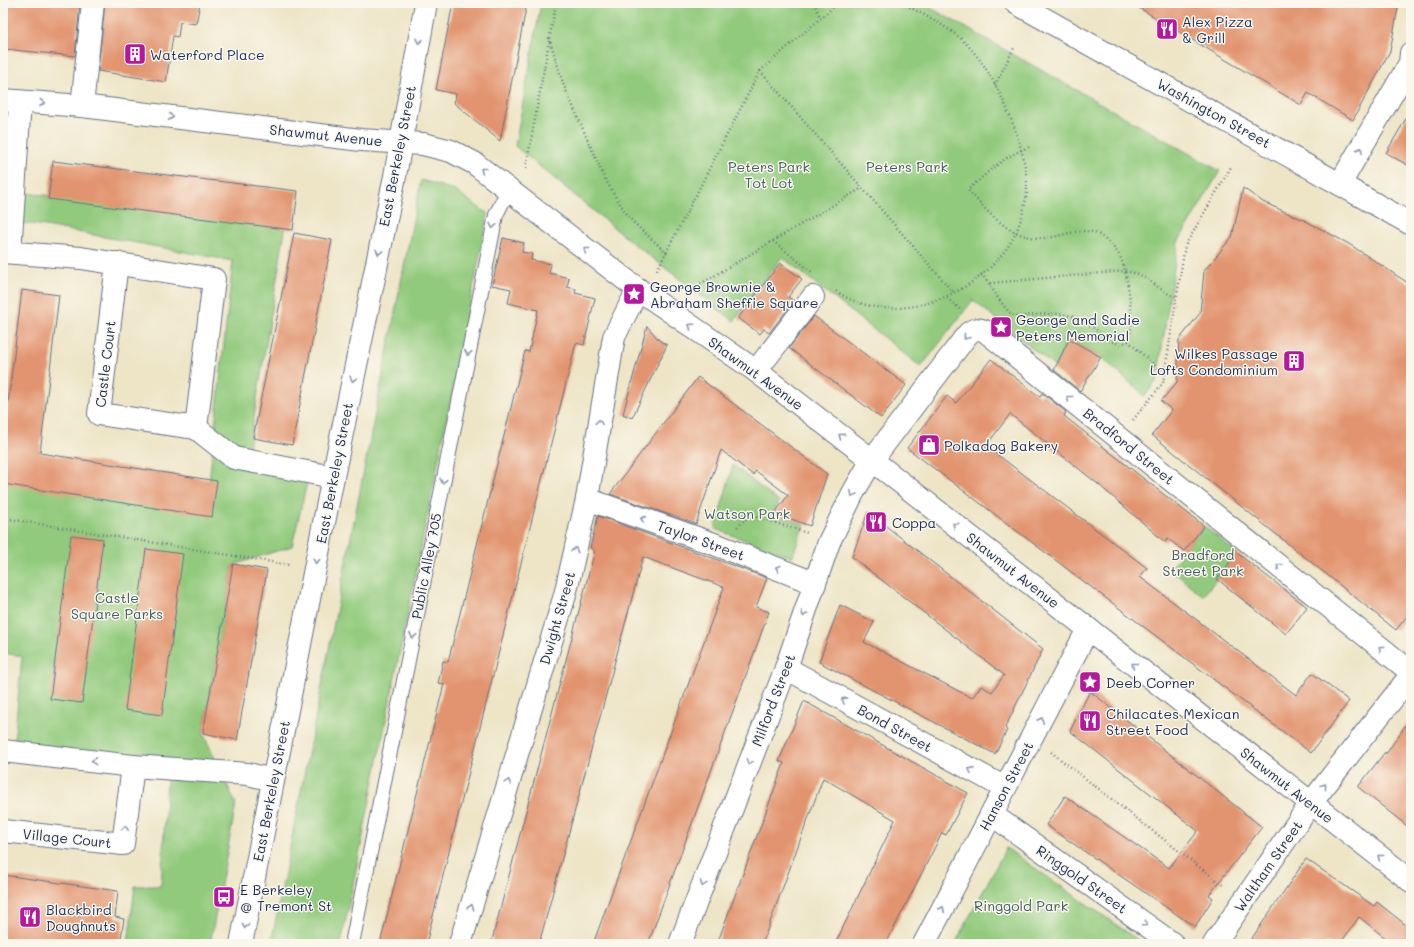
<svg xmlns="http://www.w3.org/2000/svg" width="1414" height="947" viewBox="0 0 1414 947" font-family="Mali,sans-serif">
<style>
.green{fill:#92ca7d;stroke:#567c6e}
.building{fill:#e2946f}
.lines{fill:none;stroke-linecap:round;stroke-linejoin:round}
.service-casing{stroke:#656f83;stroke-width:16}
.minor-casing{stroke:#656f83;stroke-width:24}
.secondary-casing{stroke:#656f83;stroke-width:24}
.primary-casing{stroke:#656f83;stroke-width:24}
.path{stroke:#656f83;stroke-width:2.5;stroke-dasharray:1 3;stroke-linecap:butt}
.service{stroke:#fff;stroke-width:14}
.minor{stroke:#fff;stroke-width:22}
.secondary{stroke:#fff;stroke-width:22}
.primary{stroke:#fff;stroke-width:22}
.oneway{stroke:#8d97ae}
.labels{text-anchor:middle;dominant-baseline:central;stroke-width:3;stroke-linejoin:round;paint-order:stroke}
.poi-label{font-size:14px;fill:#1b2f5e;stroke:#fbf7ec;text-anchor:start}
.street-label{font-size:14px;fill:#1b2f5e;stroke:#fbf7ec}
.park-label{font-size:14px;fill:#3f5e67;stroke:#fbf7ec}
</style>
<rect width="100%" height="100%" fill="#fbf7ec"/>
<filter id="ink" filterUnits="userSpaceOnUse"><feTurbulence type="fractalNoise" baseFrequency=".025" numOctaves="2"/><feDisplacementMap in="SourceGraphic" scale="8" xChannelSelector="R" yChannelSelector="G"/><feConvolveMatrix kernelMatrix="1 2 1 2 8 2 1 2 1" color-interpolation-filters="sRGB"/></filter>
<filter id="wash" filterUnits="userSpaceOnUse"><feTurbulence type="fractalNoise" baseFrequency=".012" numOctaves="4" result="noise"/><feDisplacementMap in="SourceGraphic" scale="16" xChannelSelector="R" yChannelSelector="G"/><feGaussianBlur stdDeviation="0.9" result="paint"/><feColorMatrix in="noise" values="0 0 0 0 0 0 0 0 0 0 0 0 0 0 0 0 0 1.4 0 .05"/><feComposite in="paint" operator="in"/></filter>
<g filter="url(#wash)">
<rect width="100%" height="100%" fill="#eee5c7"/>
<!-- green -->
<g class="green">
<path d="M541,3H922L1220,171L1178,242L1157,380L1145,396L1101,357L1069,339L1055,367L973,300L921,367L782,257L734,321L629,240L515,146Z"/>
<path d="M421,180L454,190L488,214L341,944H271Z"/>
<path d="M3,190L286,224L246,465L309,474L292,546L233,565L203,733L236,804L210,944H128L135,886H161L168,763L14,743L22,656L3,653V480L206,510L233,261L40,225L3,221Z"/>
<path d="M733,465L779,502L773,513L804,525L792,557L715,529Z"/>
<path d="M1204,526L1237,553L1203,596L1170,569Z"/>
<path d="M1006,848L1144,944H955Z"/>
</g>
<g id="blocks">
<!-- building -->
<g class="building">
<path d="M3,3H80L75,56L3,49Z"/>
<path d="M105,3H200L196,24L180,22L178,37L173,36L166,82L98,71Z"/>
<path d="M453,3H527L500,141L454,103L456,94L436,90Z"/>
<path d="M1131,3H1399L1390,51L1353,120L1308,93L1301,105Z"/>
<path d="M1411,110V167L1386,153Z"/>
<path d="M53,161L298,191L293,230L48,199Z"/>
<path d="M1243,188L1263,202L1306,221L1349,244L1411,285V611L1396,630L1152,435L1172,410L1161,401L1177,382L1179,340L1200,313L1204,271L1232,237Z"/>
<path d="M294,233L332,240L292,445L253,438Z"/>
<path d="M503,238L524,243L522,252L532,254L531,260L551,264L549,273L569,278L567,287L576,289L575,293L595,298L584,345L576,343L426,944H380L444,684L438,683L443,661L448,662L525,351L529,352L538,310L508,303L511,289L492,285Z"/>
<path d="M780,263L802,279L788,297L794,301L769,333L764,329L760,334L738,318Z"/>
<path d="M22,290L59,295L40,453L217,481L212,517L3,484V444Z"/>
<path d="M814,316L906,385L881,418L789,348Z"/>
<path d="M647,326L659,340L667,345L632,418L623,414Z"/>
<path d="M1069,339L1101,357L1080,391L1054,370Z"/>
<path d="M991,359L1040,397L1042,393L1066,412L1064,416L1204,526L1184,551L1168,539L1165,542L1098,484L1010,414L986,446L1147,568L1140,577L1296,695L1312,673L1349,701L1311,753L907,448L947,396L956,403Z"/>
<path d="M698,377L827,474L810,526L775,513L788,495L756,471L753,475L721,450L696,524L610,494Z"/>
<path d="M868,512L1043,649L1005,728L1007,730L995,754L819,662L840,605L874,622L864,642L972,698L981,686L992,692L1004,675L852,557Z"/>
<path d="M598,516L767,578L756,607L769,612L648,944H593L724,587L643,557L539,944H491L594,554V550L590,548Z"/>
<path d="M71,535L103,539L82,703L50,699Z"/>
<path d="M146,549L183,554L162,715L125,710Z"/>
<path d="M1237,553L1307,607L1286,634L1217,579Z"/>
<path d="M233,564L267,570L237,740L203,733Z"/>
<path d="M1090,691L1262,827L1209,895L1213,898L1195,927L1046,825L1065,796L1169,868L1198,831L1070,731Z"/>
<path d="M804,701L968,793L946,835L942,833L886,944H835L895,820L823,778L762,944H717L784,763L779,761Z"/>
<path d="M1411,717V829L1358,787L1385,752L1386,754Z"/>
<path d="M1306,859L1374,906L1377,902L1411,929V944H1393L1359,917L1340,944H1248Z"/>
<path d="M3,875L118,891L115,917L124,919L120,944H3Z"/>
</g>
</g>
</g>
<g filter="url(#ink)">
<use href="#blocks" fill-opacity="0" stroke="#656f83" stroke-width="1"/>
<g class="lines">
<!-- service casing -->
<g class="service-casing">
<path id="service" d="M352,944L496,215L508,190"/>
</g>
<!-- minor casing -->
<g class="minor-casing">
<g id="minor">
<path d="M82,106L93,3"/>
<path d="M1340,184L1410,63L1411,53"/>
<path d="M3,252L81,258L214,279L196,428L99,414L117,263"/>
<path d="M10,252L20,102"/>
<path d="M756,371L813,297"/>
<path d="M196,428L234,458L333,477"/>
<path d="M587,499L717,545L814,583"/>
<path d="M786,668L1005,788"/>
<path d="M3,751L133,766L248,774L273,780"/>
<path d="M991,814L1173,944"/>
<path d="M3,831L123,844L133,766"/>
<path d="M460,944L565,595L587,499L614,337L638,289"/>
<path d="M680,944L786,668L829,542L853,493L872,460L967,335C972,329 978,328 985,331L1411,672"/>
<path d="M924,944L1088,629"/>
</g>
</g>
<!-- secondary casing -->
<g class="secondary-casing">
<g id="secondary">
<path d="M3,100L82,106L361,140L423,144L451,151L474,163L635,287L756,371L872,460L1411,881"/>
<path d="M1214,944L1311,803L1411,675"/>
</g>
</g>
<!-- primary casing -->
<g class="primary-casing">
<g id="primary">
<path d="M1016,3L1411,224"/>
<path d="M241,944L333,477L395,176L426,3"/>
</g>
</g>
<!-- path -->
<g class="path">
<path d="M814,3L820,17"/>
<path d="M549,38L564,86L605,179L620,204L632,221L667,253"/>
<path d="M760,71L954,293"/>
<path d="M995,85L1015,46"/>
<path d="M526,168L556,3"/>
<path d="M773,241L813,273"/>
<path d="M657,270L760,71L838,3"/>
<path d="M981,274C994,287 999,305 1014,316C1026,317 1037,314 1049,314C1077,312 1089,324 1110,341C1115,343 1122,345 1127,341C1137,332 1127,273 1122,261C1118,251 1109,242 1101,236C1082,223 1059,240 1038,238C1007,236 987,211 968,190C988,172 1003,157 1029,147"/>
<path d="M990,283L1125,271L1139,274L1170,295L1176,296"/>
<path d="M836,291C897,335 1001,288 1021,219C1024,209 1027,197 1027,186C1026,145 998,78 970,48C953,28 925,16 902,3"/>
<path d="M687,292L862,188"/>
<path d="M947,298L961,310"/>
<path d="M1128,341L1159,369L1165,370"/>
<path d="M1133,420L1163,383L1185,246L1231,167"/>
<path d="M3,518L290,565"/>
<path d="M737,527L751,515L807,533"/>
<path d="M1051,752L1224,886"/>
</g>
<!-- service -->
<use href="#service" class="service"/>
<!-- minor -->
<use href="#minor" class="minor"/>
<!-- secondary -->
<use href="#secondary" class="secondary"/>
<!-- primary -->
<use href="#primary" class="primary"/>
</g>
<!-- one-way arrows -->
<defs><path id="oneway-chevron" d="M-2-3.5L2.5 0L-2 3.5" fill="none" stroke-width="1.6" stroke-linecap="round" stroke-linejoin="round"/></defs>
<g class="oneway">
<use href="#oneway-chevron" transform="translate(419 41) rotate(101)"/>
<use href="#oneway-chevron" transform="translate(42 103) rotate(4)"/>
<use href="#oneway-chevron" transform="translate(171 117) rotate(7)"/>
<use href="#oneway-chevron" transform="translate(1360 150) rotate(-60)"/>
<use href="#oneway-chevron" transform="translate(483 170) rotate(-142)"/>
<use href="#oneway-chevron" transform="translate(493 226) rotate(101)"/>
<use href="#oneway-chevron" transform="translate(586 250) rotate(-142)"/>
<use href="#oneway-chevron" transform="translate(379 252) rotate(102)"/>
<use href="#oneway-chevron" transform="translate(691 326) rotate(-145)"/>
<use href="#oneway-chevron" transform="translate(966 337) rotate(128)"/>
<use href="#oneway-chevron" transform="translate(468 353) rotate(101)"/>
<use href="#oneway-chevron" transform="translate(353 379) rotate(102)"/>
<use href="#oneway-chevron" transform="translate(1069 398) rotate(-141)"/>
<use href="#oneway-chevron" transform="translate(599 422) rotate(-81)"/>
<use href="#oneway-chevron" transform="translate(841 436) rotate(-143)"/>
<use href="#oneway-chevron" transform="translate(443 481) rotate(101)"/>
<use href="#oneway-chevron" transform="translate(853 494) rotate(118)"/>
<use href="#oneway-chevron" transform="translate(643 519) rotate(-160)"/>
<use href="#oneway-chevron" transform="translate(955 525) rotate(-142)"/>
<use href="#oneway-chevron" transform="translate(575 550) rotate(-77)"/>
<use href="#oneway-chevron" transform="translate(316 561) rotate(101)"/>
<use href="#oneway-chevron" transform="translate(1279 566) rotate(-141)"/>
<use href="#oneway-chevron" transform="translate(778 568) rotate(-159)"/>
<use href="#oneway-chevron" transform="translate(804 614) rotate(109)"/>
<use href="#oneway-chevron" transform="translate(413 636) rotate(101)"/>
<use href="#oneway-chevron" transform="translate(1381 648) rotate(-141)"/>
<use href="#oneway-chevron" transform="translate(1134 665) rotate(-142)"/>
<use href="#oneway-chevron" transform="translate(844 700) rotate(-151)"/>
<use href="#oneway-chevron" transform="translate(1041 720) rotate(-63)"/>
<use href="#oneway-chevron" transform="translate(94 761) rotate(-173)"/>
<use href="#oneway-chevron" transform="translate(749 762) rotate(111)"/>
<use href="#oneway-chevron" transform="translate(971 770) rotate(-151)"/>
<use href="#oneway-chevron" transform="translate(508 782) rotate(-73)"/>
<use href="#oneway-chevron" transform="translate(1324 786) rotate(-52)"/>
<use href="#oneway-chevron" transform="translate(125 828) rotate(-83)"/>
<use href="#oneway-chevron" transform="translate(1380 857) rotate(-142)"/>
<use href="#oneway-chevron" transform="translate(703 884) rotate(111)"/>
<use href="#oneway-chevron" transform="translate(471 907) rotate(-73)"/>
<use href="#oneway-chevron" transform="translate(942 909) rotate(-63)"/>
<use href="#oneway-chevron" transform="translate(1145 924) rotate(35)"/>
<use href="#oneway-chevron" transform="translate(245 926) rotate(101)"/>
</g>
</g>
<!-- icons -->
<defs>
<g id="restaurant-square" transform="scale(1.15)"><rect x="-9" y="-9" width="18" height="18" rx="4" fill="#b5179e" stroke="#fbf7ec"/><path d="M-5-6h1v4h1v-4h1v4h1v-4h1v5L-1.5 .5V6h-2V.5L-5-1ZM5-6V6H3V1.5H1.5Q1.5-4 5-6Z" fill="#fff"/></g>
<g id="building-square" transform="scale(1.15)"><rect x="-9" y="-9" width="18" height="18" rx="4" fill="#b5179e" stroke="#fbf7ec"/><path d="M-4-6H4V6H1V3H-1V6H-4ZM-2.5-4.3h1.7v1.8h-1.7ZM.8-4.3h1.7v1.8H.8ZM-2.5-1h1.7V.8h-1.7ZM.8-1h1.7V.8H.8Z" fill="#fff"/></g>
<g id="sight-square" transform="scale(1.15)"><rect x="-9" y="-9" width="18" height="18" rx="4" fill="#b5179e" stroke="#fbf7ec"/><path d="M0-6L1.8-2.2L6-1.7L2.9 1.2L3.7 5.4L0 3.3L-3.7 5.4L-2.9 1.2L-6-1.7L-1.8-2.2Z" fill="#fff"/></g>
<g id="shop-square" transform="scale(1.15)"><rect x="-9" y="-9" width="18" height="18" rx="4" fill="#b5179e" stroke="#fbf7ec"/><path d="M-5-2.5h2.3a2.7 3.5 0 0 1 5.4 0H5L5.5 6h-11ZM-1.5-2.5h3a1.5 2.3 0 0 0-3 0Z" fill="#fff"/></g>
<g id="bus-square" transform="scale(1.15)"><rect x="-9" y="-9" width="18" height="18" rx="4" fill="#b5179e" stroke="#fbf7ec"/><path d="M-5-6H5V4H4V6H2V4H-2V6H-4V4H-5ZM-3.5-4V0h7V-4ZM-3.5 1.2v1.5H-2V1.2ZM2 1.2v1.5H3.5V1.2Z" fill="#fff"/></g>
</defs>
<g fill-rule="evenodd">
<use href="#restaurant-square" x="1167" y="29"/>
<use href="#building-square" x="135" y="54"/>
<use href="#sight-square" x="634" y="294"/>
<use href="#sight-square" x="1001" y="327"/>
<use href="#building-square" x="1294" y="361"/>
<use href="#shop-square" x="929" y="445"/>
<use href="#restaurant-square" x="876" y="522"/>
<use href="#sight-square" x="1090" y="682"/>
<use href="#restaurant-square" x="1090" y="721"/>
<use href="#bus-square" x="224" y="897"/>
<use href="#restaurant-square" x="30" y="917"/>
</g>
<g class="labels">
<!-- poi labels -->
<g class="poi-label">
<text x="1182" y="21">Alex Pizza<tspan x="1182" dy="16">&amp; Grill</tspan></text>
<text x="150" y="54">Waterford Place</text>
<text x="650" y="286">George Brownie &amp;<tspan x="650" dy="16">Abraham Sheffie Square</tspan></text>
<text x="1016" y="319">George and Sadie<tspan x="1016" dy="16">Peters Memorial</tspan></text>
<text x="1278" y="353" text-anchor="end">Wilkes Passage<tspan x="1278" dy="16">Lofts Condominium</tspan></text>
<text x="944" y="445">Polkadog Bakery</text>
<text x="892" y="522">Coppa</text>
<text x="1106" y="682">Deeb Corner</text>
<text x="1106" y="713">Chilacates Mexican<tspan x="1106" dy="16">Street Food</tspan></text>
<text x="240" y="889">E Berkeley<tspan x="240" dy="16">@ Tremont St</tspan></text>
<text x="46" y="909">Blackbird<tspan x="46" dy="16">Doughnuts</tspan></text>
</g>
<!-- street labels -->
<g class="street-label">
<text transform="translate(1214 113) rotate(29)">Washington Street</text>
<text transform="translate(326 135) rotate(6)">Shawmut Avenue</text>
<text transform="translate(397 156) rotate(-79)">East Berkeley Street</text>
<text transform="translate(105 364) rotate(-83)">Castle Court</text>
<text transform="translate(756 373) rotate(36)">Shawmut Avenue</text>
<text transform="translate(1129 446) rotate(39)">Bradford Street</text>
<text transform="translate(334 473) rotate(-79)">East Berkeley Street</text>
<text transform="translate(701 540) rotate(20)">Taylor Street</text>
<text transform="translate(426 566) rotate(-79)">Public Alley 705</text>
<text transform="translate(1013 570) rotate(38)">Shawmut Avenue</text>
<text transform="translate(557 618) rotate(-74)">Dwight Street</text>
<text transform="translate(773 700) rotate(-69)">Milford Street</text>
<text transform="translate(895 728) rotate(29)">Bond Street</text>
<text transform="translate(1287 785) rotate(38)">Shawmut Avenue</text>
<text transform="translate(1006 786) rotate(-62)">Hanson Street</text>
<text transform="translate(271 791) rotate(-79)">East Berkeley Street</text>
<text transform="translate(67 838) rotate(6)">Village Court</text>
<text transform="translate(1268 866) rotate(-55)">Waltham Street</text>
<text transform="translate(1082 879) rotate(35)">Ringgold Street</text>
</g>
<!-- park labels -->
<g class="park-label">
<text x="769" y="166">Peters Park<tspan x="769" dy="16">Tot Lot</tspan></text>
<text x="907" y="166">Peters Park</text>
<text x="747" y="513">Watson Park</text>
<text x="1203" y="554">Bradford<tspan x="1203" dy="16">Street Park</tspan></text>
<text x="117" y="597">Castle<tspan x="117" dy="16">Square Parks</tspan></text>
<text x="1021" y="905">Ringgold Park</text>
</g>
</g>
<!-- margin -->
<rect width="1414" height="947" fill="none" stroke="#fbf7ec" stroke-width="16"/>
</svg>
